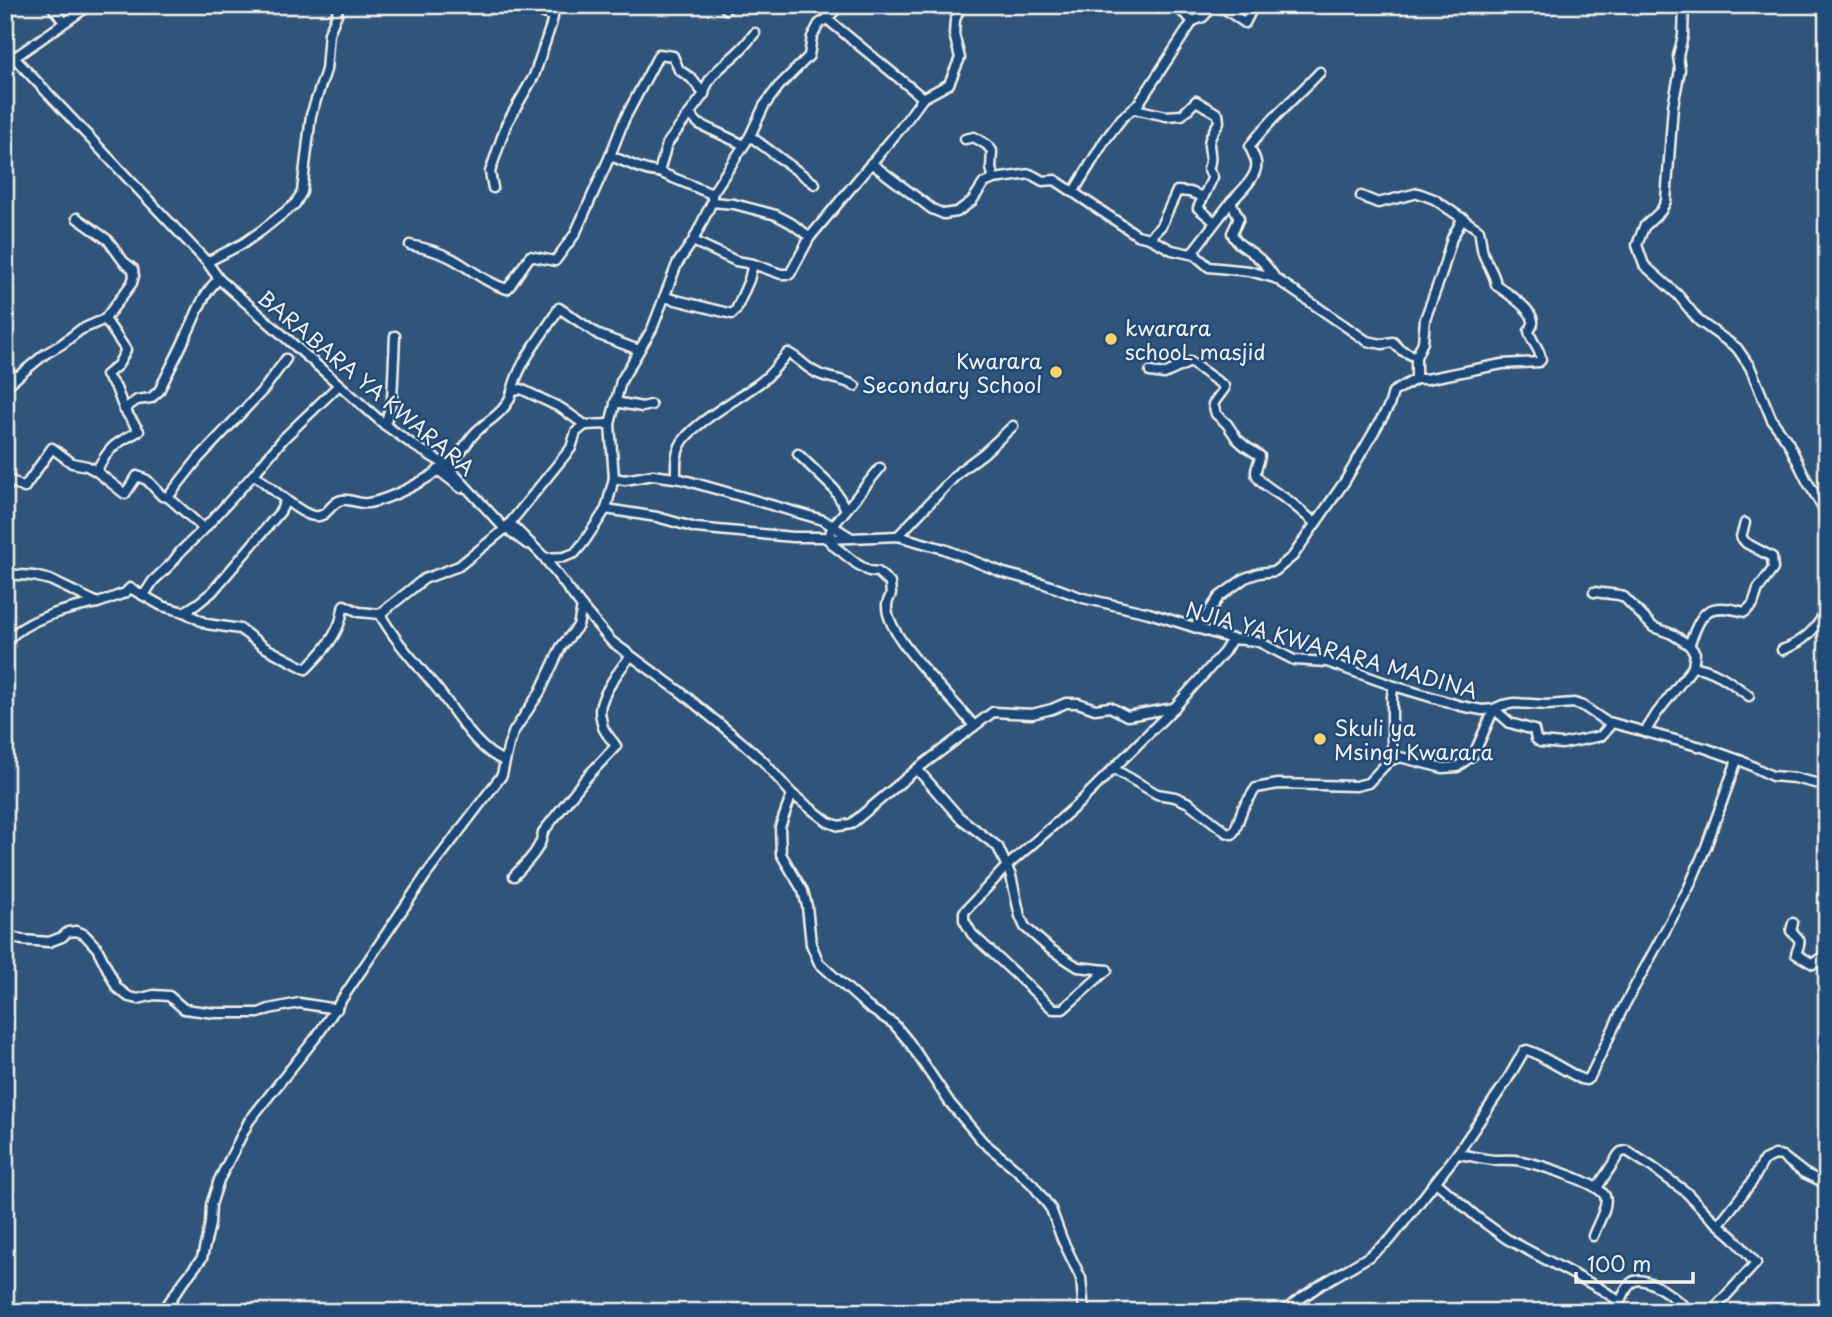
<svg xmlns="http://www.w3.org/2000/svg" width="1832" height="1317" viewBox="0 0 1832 1317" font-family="'Playpen Sans',sans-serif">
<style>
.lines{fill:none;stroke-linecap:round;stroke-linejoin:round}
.minor-casing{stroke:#f4f1e8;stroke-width:13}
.minor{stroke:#1f4a7a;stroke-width:8}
.poi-dot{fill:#ffd166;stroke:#1f4a7a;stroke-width:2.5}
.labels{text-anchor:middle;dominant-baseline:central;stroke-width:5;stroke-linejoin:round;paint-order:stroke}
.poi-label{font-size:21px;fill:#f4f1e8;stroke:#1f4a7a;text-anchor:start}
.street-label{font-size:21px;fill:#f4f1e8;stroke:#1f4a7a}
</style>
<rect width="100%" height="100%" fill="#31547a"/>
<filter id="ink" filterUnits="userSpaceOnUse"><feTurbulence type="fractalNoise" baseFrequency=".0143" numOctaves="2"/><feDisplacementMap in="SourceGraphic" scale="14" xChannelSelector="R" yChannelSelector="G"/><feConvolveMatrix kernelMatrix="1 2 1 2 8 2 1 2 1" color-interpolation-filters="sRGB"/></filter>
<g filter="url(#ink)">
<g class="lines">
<!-- minor casing -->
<g class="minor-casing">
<g id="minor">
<path d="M51,5L64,22"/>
<path d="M1174,5L1193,21"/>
<path d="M1219,5L1245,23L1254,5"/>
<path d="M1684,5L1683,36L1678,56L1680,70L1673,106L1666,201L1661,211L1644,227L1637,245L1644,265L1678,295L1699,321L1737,348L1750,367L1772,420L1788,442L1807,481L1827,515"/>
<path d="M726,9L729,5"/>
<path d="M827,19L923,98"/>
<path d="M5,48L207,262L219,279L385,425L413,445L446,465L505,529L510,523L545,558L564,557L575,553L584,542L606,509L614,478L610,424L621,381L652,329L677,264L693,241L712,202V194L750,136L764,106L779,86L809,56L812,37L819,24L827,19L840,5"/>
<path d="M5,64L90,5"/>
<path d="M1135,109L1166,116L1182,115L1196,101L1218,114L1219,122C1215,129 1209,136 1209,145C1210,155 1212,159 1208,169L1213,177L1198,208L1215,222"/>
<path d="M689,114L699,124L744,145"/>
<path d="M750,136L815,184"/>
<path d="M965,139L974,137L987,145L992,151L991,168L994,179"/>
<path d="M610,156L624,120L659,54L673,56L679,70L691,78L704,94"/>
<path d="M871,163L932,209L944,214L957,212L972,201L984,183L994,179L1030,174L1043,181L1055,180L1137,235L1149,238L1172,250L1195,255L1209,267L1249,271L1275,278L1367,341L1382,344L1393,342L1401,350L1416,357"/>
<path d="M659,172L667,144L704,94C708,73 727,64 740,50C746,45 750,38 755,33"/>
<path d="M493,188L490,172L506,125L534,76L551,25L553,17L527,5"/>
<path d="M1074,191L1105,140L1122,118L1139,103L1193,21L1203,17L1214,5"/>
<path d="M712,202L734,204L776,215L791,223L810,237"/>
<path d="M1149,238L1161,226L1177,191L1190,192L1203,197"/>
<path d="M693,241L736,261L753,264L781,274H790L810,237L900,129L923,98L949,84L960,58L954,34L955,20L961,5"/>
<path d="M410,245C425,248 440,252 453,259C471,269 486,283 507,289L509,287L530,256L555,261L575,234L610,156C626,161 643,172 659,172L712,194"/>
<path d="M1196,255L1194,250L1231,202"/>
<path d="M207,262L244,243L261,231L295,204L302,192L311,115L326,70L329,33L337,14L338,5"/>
<path d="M1275,278C1270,270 1264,262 1256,256C1247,248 1236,245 1232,233L1239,218L1231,202C1240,192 1259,176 1256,162C1255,156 1251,152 1250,146C1270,118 1297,97 1320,72"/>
<path d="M664,297L732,314L736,310L749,280L753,264"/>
<path d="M5,370L16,378"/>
<path d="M1150,372L1164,374L1190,362L1224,386V389L1213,404L1216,414L1227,424L1237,439L1245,446L1260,456C1260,461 1256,466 1256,472C1255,482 1281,495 1289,501C1298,508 1307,516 1315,523"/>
<path d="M1416,379V357L1423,342L1425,319L1441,276L1452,238L1463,218"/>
<path d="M5,387L45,354L62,344L80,330L105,319L132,283L134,276L133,269L124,262L108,240L77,218"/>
<path d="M512,392C519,360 543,336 559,308L599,335L639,350"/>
<path d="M615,402L642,407L651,405"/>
<path d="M124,409L137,400L151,398L159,391C168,372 178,354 186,336C196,317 202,293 219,279"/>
<path d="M385,425L392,400L395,336"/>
<path d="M798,454L834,489L846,509"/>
<path d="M880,468L833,526L828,539L834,546L857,564L869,571L878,572L890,583C890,585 891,593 891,594C890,598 887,601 887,605C885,637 954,699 974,726"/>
<path d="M438,470L461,488"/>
<path d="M96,471C111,445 113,445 139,431L124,409L116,388L106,375L118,365L126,350L105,319"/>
<path d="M254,474C268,485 295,510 310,515C328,521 329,502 342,500C350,498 360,505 368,503C393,499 439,474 457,456C465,448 469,438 477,431C490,419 507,411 512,392L521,389L561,408L585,425L610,424"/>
<path d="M614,478L625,480L653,475L681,479L823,520L850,537"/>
<path d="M676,478C676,467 675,456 680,446C690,424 742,397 762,381C772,374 779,362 788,353C799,358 806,368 817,373C830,380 843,378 855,386"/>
<path d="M5,489L12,481L24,488L52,448L72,463L87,466L96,471L125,494L137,476L147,480L162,496L168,497L204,529"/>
<path d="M168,497L198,459L264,389L286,359"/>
<path d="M606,509L657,517L696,528L793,537H823L828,539L898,536L944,549L1004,573L1042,583L1083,598L1149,613L1232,639L1257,641L1294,660L1327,662L1394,686L1461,706L1482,710L1494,709L1503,705L1515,703L1547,705L1574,703L1583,706L1605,721L1705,748L1742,761L1772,776L1795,778L1827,786"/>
<path d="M510,523L571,448L576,432L585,425"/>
<path d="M504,527L527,544"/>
<path d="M898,536L960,471L984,453L1013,426"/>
<path d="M543,556L582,607L611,641L682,693L745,745L763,761L792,794L828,822L839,826L851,824L917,769L993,712L1032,714L1052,709L1066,703H1078L1095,709L1110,707L1127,716L1174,708"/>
<path d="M5,574L34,576L50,580L98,603L125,593L130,588L162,606L184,612L197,604L212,592L280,512L286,500"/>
<path d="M1594,592L1619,595L1624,597L1653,627L1672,634L1689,645L1695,653L1693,667"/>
<path d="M144,595L153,581L172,563L180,552L204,529L254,474L284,438L339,385"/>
<path d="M184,612L207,624L240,629L264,647L306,669C320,655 333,641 340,622C342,617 342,611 344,605L359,612L380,614L424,579L459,566L505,529"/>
<path d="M380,614C396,643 418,665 439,691C457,714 477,751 505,761"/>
<path d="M1194,627L1204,619L1219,597L1245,578L1259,573L1275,571L1293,556L1345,481L1389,406L1393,392L1416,379H1426L1502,364L1539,362L1541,360C1541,349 1531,342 1529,331C1531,327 1534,325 1533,321C1532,309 1506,292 1496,285C1495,273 1487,265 1483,253C1481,246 1481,238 1479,230L1434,199L1418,193L1378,203L1361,196"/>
<path d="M5,642C28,618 66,609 97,603"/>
<path d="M1689,645C1703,610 1706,602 1745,612L1753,604L1758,589L1773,569L1772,557L1746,543L1741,537L1745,523"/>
<path d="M1782,650C1802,643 1821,627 1827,605"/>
<path d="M1645,732L1657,713L1693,667C1714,668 1733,684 1749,696"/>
<path d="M1392,759V695L1394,686"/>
<path d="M917,769L959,817L998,847L1011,876L1020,916L1025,927L1050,949L1078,967L1107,970"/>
<path d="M1114,769L1157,794L1175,797L1189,803L1226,832L1232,834L1235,830L1243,808L1256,788L1278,784L1356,786L1368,783L1389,761L1400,757L1443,768L1457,767L1474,754L1494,709L1510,723L1534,730L1536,739L1540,742L1562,744L1601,736L1612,723"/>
<path d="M792,794L780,827L781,854L803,891L807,906L811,944L819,963L868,1007L894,1024L909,1042L950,1103L983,1142L1016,1169L1033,1185L1051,1209L1062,1239L1081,1278L1084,1312"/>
<path d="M514,876C526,863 541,850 543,832L585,779L616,746C612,739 606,735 603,727C602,723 600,714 600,710C601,695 621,667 631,656"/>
<path d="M1793,923L1791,931C1802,941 1801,940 1796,954L1813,964L1819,959L1827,968"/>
<path d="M5,935L22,940L49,942L62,937L68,932L76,931L84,934L97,948L117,988L129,997L138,999L154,995L169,996L184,1009L215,1013H259L269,1009L299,1003L337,1009"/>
<path d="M1107,970L1063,1009H1053L972,934L964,920V912L1007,866L1078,804L1174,708L1224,652L1232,639"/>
<path d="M1457,1154C1469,1155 1482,1159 1494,1160C1503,1160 1512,1159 1521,1161C1537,1164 1598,1182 1605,1196C1609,1207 1596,1226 1593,1236"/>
<path d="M1436,1182L1478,1218L1507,1239L1601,1289L1616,1299L1623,1312"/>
<path d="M1597,1188L1619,1154L1621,1152L1627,1151L1652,1167L1686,1192L1709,1216L1734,1238L1756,1263L1711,1312"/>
<path d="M1719,1224L1752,1182L1764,1160L1775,1155L1782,1156L1804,1173L1827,1184"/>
<path d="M1619,1303C1623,1297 1626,1288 1631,1283C1646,1271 1680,1303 1691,1312"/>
<path d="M162,1312L184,1281L202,1258L210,1224L211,1205L219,1180L249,1121L317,1036L426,875L502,775L509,744L514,731L540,692L561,647L578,626L582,607"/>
<path d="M1284,1312L1294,1303L1322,1284L1368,1257L1391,1239L1457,1154L1506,1082L1524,1051L1527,1050L1535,1053L1581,1079L1586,1080L1590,1077L1624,1006L1689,887L1706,847L1737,760"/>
</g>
</g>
<!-- minor -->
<use href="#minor" class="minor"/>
</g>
</g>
<!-- markers -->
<g class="poi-dot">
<circle cx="1111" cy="339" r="7"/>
<circle cx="1056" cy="372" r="7"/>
<circle cx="1320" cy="739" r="7"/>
</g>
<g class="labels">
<!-- poi labels -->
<g class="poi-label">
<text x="1125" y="327">kwarara<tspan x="1125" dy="24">schooL masjid</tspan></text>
<text x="1042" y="360" text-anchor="end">Kwarara<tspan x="1042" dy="24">Secondary School</tspan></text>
<text x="1334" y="727">Skuli ya<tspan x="1334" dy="24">Msingi Kwarara</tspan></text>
</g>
<!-- street labels -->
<g class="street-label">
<text transform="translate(367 382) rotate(40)">BARABARA YA KWARARA</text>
<text transform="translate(1332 649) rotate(16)">NJIA YA KWARARA MADINA</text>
</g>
</g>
<!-- margin -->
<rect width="1832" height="1317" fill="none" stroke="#1f4a7a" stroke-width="28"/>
<rect x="14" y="14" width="1804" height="1289" fill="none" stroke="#f4f1e8" stroke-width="2.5" filter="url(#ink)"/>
<!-- scale -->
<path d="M1576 1272v10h117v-10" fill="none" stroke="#f4f1e8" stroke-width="3.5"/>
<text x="1587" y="1272" font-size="21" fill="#f4f1e8" stroke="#1f4a7a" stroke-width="5" paint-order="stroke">100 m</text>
</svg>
